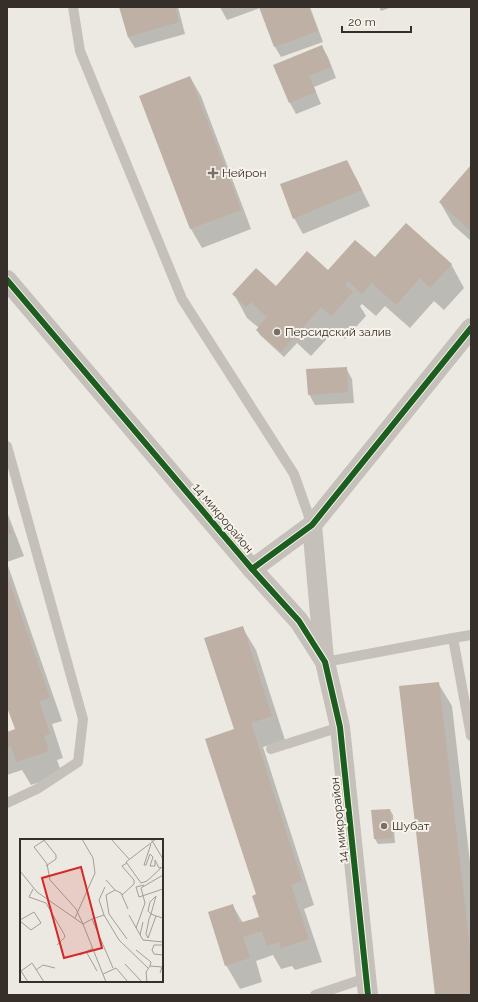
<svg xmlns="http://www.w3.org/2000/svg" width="478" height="1002" viewBox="0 0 478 1002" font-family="Raleway,sans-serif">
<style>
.shadow{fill:#0003}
.building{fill:#beb0a5}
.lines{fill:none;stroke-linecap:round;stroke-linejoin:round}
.service{stroke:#c5c1ba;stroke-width:10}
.minor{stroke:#c5c1ba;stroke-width:20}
.cycleway-casing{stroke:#f8f3ea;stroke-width:8}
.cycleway{stroke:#1b5e20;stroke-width:6}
.poi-dot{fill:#76706a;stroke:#f8f3ea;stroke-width:1.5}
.labels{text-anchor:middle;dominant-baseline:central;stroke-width:4;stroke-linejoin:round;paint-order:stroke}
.poi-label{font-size:12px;fill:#362f29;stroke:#f8f3ea;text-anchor:start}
.street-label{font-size:12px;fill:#362f29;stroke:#f8f3ea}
.inset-road{fill:none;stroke:#a39f98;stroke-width:1}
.view{fill:#d62828;fill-opacity:0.15;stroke:#d62828;stroke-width:2}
.inset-edge{fill:none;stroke:#362f29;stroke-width:2}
</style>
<rect width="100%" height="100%" fill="#ece9e2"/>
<!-- shadow -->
<g class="shadow">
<path d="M120,7H178L185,34L135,48L128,37Z"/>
<path d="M220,7H310L323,42L281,57L275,47L260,8L227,20Z"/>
<path d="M379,7H392L381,11Z"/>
<path d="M322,47L328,57L336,78L314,87L321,104L296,114L290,103L275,66Z"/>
<path d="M190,77L201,96L251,229L202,248L191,229Z"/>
<path d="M471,167V241L453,225L440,202Z"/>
<path d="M355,176L370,206L303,234L294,218Z"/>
<path d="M375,259L451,264L464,288L444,310L434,301L410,328L385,306L376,316L362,304L360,306L366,316L345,339L335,330L311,356L297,343L284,357L260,335L257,330L259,328L247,318L234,294L276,287L328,271Z"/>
<path d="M346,368L352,379L354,403L315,405L309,394Z"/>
<path d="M7,512L24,556L7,562Z"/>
<path d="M7,563L62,721L52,724L63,758L57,760L62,774L31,785L22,770L7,775V736L16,730L7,707Z"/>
<path d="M242,627L256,650L285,740L263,747L314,905L304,909L322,962L295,970L292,966L281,969L273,955L256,961L262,982L240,989L226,965L233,906L243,923L260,917L235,730Z"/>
<path d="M438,683L452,706L471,871V995H437Z"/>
<path d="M390,810L393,815L395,843L378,844L375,839L372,811Z"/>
</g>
<!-- building -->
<g class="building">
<path d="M119,7H175L179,22L128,37Z"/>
<path d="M259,7H309L318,31L274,47Z"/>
<path d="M322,45L331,67L309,76L316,92L289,103L273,65Z"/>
<path d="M190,76L241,210L190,229L139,96Z"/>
<path d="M347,160L362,190L293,219L280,184Z"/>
<path d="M471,165V231L439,202Z"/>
<path d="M406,223L452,264L430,288L420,278L396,305L372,283L362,294L348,281L345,285L353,292L331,316L321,307L281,352L256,330L267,317L251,302L246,307L232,294L256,268L276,286L307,251L328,270L355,240L375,257Z"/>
<path d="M347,367L348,392L308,395L306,369Z"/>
<path d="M7,520L12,533L7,534Z"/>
<path d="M7,575L50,698L39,701L50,734L44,736L49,751L16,762L11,746L7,748V732L15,729L7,707Z"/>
<path d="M243,626L272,716L251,723L302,881L291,885L309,939L281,948L279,942L267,946L262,931L243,937L250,958L225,966L208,912L233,904L239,923L259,917L252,896L256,894L205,739L234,729L204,638Z"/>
<path d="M439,682L471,957V995H435L399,686Z"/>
<path d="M390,809L393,838L374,839L371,810Z"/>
</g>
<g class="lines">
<!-- service -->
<g class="service">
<path d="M73,7L80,51L182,299L294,474L312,525"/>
<path d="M7,446L83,719L78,762L37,789L7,803"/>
<path d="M453,638L471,635"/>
<path d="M325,662L453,638L471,736"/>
<path d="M271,749L340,727"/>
<path d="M315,995L366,978"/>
</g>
<!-- minor -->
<g class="minor">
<path d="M7,280L252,569L299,621L325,662L340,727L368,995"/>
<path d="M312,525L324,659"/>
<path d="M252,569L312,525L471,328"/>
</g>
<!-- cycleway casing -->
<g class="cycleway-casing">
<g id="cycleway">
<path d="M7,280L252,569L299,621L325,662L340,727L368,995"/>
<path d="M252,569L312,525L471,328"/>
</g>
</g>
<!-- cycleway -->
<use href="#cycleway" class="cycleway"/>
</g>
<!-- markers -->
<g class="poi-dot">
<path d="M211 167h4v4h4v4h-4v4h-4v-4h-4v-4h4z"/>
<circle cx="277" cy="332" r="4"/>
<circle cx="384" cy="826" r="4"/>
</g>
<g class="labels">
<!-- poi labels -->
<g class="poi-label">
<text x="222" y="173">Нейрон</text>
<text x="285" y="332">Персидский залив</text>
<text x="392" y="826">Шубат</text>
</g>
<!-- street labels -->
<g class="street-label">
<text transform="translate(223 518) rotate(50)">14 микрорайон</text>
<text transform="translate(339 820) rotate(-96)">14 микрорайон</text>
</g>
</g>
<!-- overview -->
<g transform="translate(20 839)">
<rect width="143" height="143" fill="#ece9e2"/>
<path class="inset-road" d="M26,0L14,8L27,25L30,41L56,70L63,85L72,80L93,129M91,0L109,20M131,0L143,20M136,0L106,23L121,44L127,42L141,29M24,1L36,16V20L26,27M131,5L124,26H126L130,15L133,18L130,27H135V21L139,29L143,28M0,32L17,53L63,85L86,143M86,41L95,51M124,46L116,48L119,58L143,50M13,50L9,58L26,64L44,95L45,98L37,106M102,56L114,45V41L102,27L107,24M84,76L79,61L85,48M109,76L123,101L143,103M136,77L131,75L128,72L130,63L136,57L131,75L129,80L126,95L128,99L136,77L143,79M55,79L75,34L73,19L62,0M72,80L84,76L99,101L128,129M0,81L14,73L21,84L11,91L0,82M116,89L125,64L121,49L143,36M120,96L123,83M107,100L89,75L86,56L95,51L101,54L108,70M143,106H134L132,111L134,115L143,116M116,111L131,123L130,127M67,114L77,132M60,116L73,109M105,125L122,143M16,131L23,126L35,129M1,132L12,124L24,143M1,132L8,143M83,135L96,129L108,143M127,143L126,133L130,127L142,128L140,134"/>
<path class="view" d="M61,28L82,109L44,119L22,39Z"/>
<rect width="143" height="143" class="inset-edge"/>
</g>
<!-- border -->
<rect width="478" height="1002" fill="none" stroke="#362f29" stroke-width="16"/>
<!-- scale -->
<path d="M342 26v6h69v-6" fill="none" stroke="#362f29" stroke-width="2"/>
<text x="348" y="26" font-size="12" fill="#362f29" stroke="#f8f3ea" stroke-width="3" paint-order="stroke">20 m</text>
</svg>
